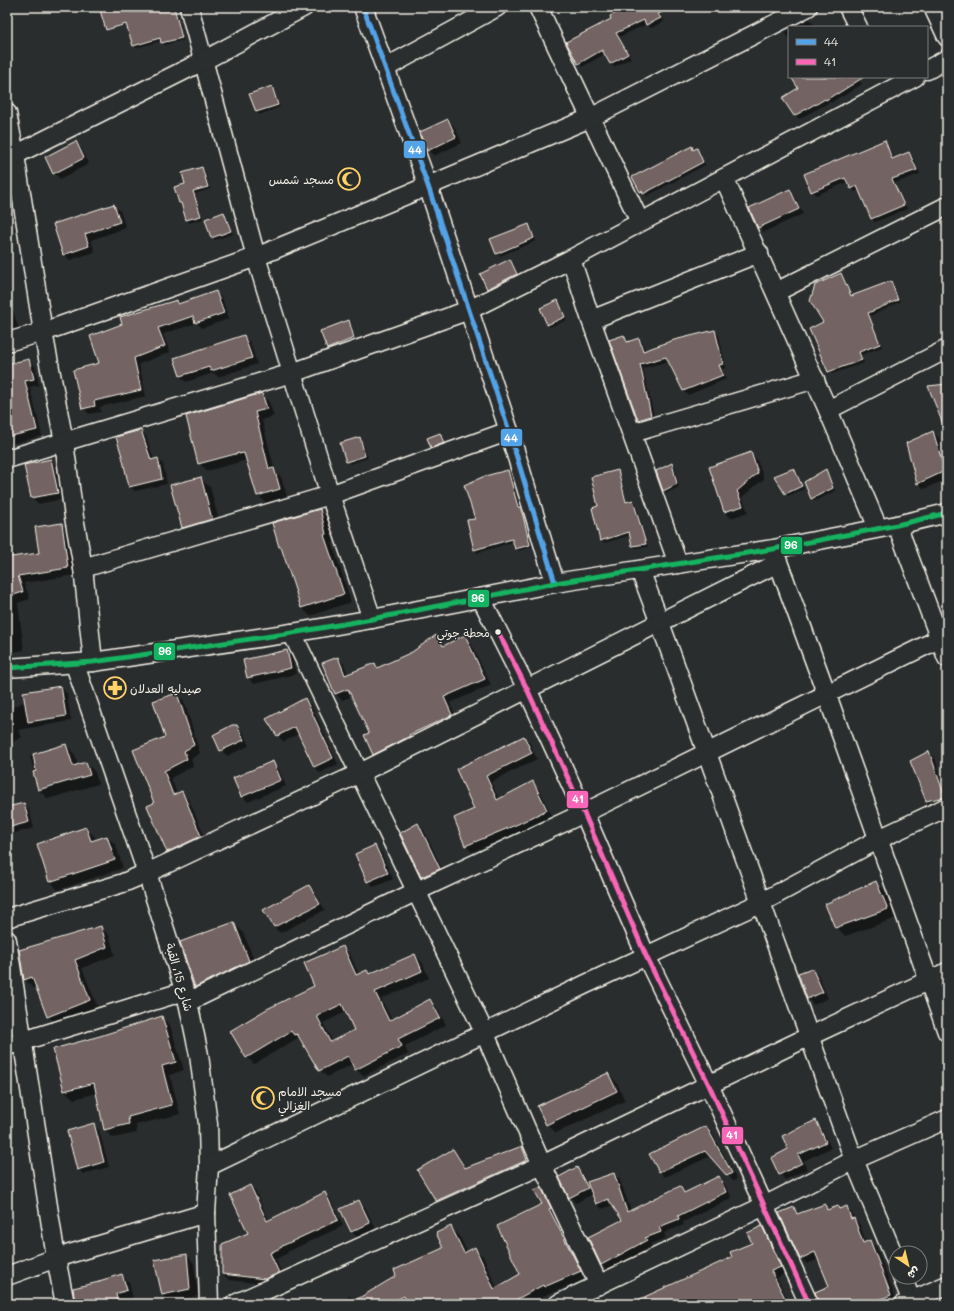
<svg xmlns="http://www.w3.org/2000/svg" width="954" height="1311" viewBox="0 0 954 1311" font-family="Mali,'Playpen Sans Arabic',sans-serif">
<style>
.shadow{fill:#0007;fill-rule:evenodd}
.building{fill:#736462;stroke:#f4f1e8;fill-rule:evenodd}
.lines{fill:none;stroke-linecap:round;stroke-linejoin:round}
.street-casing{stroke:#f4f1e8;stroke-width:21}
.street{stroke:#2a2d2e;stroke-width:18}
.bus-1-casing{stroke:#2a2d2e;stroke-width:8}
.bus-2-casing{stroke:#2a2d2e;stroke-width:8}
.bus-3-casing{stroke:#2a2d2e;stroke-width:8}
.bus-1{stroke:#53a3e8;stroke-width:5}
.bus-2{stroke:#fa66b7;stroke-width:5}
.bus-3{stroke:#13b361;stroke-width:5}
.bus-dot{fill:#f4f1e8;stroke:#2a2d2e;stroke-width:1.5}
.labels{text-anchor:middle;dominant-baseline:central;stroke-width:3;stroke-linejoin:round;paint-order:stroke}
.bus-label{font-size:11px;fill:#f4f1e8;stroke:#2a2d2e;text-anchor:end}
.poi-label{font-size:12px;fill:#f4f1e8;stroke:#2a2d2e;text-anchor:start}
.street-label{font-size:12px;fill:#f4f1e8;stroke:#2a2d2e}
.line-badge{stroke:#2a2d2e;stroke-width:1.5}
.badge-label{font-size:11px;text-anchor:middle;font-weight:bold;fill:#fff}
</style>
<rect width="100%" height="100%" fill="#2a2d2e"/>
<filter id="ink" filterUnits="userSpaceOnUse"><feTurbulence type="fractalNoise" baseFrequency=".025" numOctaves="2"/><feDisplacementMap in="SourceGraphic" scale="8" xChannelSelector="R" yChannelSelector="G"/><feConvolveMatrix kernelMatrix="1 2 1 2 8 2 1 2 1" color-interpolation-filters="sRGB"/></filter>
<g filter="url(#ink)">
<!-- shadow -->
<g class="shadow">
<path d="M144,7H175L184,40L165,45L162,41L136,48L134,45Z"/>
<path d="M629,7H657L664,22L651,28L647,24L619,37L631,58L614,67L610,63L605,54L582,67L579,63L613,20Z"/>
<path d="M762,7H785L769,16Z"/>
<path d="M884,7H893L887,10Z"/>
<path d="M809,19L816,27H794Z"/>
<path d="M789,30V39L785,32Z"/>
<path d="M799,77H858L862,84L842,97L841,96L831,103L830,102L799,119L795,115L800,89Z"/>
<path d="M271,87L274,90L280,107L259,115L257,112L250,95Z"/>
<path d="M448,120L454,126L462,143L434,156L428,150Z"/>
<path d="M75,142L81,148L89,164L60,179L54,173Z"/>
<path d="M884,142L888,145L894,159L909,153L913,157L920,174L895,183L907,209L875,222L872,219L860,190L855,192L848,182L816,195L812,191Z"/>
<path d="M692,148L699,152L705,165L647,196L641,191Z"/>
<path d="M202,168L205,171L210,189L195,194L203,219L190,223L187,220L183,205L179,203L186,185Z"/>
<path d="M789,191L794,195L803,214L764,232L759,227Z"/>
<path d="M114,205L120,211L126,228L91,240L95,252L70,260L64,254Z"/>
<path d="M224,214L227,216L233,234L215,240L212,237Z"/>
<path d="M529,226L531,228L536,241L500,256L497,253Z"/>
<path d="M510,261L513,263L519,277L491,291L488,289L481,275Z"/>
<path d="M841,274L843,277L852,296L890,282L893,285L900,302L870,316L882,347L861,355L864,363L832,374L829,371L825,323Z"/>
<path d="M216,292L222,298L229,319L202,328L197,323L163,334L170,352L139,364L146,396L100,407L101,412L89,414L83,408L101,364L123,325L176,301L180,304Z"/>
<path d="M7,293L20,332L7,336Z"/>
<path d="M558,301L560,304L567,320L550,327L548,325Z"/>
<path d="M349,322L351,324L356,341L331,351L328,348Z"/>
<path d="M715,331L719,335L726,368L722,369L726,379L688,395L683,391L670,361L643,368L655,420L643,424L639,420L624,336L629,342L638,339L643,343L645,351Z"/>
<path d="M244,336L250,342L257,364L218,377L214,373L186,382L180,376L175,359Z"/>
<path d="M29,360L35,366L39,385L30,387L42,436L7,445V365Z"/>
<path d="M262,394L269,402L274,416L262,420L275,471L281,477L287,496L266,503L258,495L247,460L207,471L199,463Z"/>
<path d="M141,431L146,436L154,460L158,459L163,464L167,484L135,491L129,486Z"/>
<path d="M933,432L939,438L947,465V479L924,489L918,483Z"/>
<path d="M440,435L442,437L446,446L434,450L431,447Z"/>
<path d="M360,438L362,441L368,458L350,464L347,461Z"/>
<path d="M751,454L757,460L764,479L742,497L748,512L731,518L725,512L710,467Z"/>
<path d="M50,460L56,466L63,499L38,504L32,498L25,466Z"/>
<path d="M672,464L675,467L679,487L667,493L664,490Z"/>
<path d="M794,469L797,472L804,489L788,496L785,493Z"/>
<path d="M508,471L511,474L532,547L518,551L513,542L477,553L475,550L469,521L476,519Z"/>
<path d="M617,471L620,474L627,503L633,501L636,504L648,547L636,548L633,545L631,535L604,543L601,540L600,507Z"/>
<path d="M826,471L828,473L835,491L815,501L812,498Z"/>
<path d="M200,478L210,487L221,528L192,536L183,527Z"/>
<path d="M7,504L10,515L7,516Z"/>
<path d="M319,510L327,518L334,542L332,543L351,602L310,616L302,608L283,549L280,547Z"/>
<path d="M61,524L69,531L75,575L24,583L30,599L18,603L24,650L7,653V547L15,554L16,557L40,553Z"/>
<path d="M465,636L471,643L491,685L450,703L458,722L380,761L374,754L371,733L353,696L342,700L336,694L324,664L338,658L344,664L348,675L375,664L379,668L412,653L435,637L444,647Z"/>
<path d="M286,651L292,657L296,674L254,684L248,678L244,661Z"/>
<path d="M61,687L67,693L71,721L18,730L22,737L7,745V710L26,701Z"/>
<path d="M177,694L184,701L200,753L191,759L193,766L171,778L177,794L181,792L189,800L208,844L175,859L168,851L155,804Z"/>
<path d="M305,699L311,705L338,764L320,773L314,767L299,733L284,742L278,736L267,720Z"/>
<path d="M237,726L243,732L249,746L227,756L221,750Z"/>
<path d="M524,737L530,743L537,759L491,782L499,799L533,783L539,789L552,816L524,830L472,852L466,846L476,810L457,770Z"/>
<path d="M66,745L75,755L78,765L86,763L95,772L98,784L48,799L39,790L30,756Z"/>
<path d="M929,752L935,758L947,794V804L933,807L926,801Z"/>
<path d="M272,762L278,768L286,786L248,802L242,796Z"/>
<path d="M23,804L29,810L34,828L7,835V808Z"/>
<path d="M418,824L424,830L445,875L428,883L422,877L401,833Z"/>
<path d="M86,829L95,837L96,841L107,837L116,845L123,868L58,890L50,881Z"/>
<path d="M375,846L381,852L393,879L374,887L368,881Z"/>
<path d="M876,882L885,891L897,918L845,936L836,927Z"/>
<path d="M309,886L315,892L325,910L280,933L274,927Z"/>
<path d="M233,923L243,932L258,970L205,995L196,986Z"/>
<path d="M100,927L109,935L115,955L82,968L98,1008L56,1024L48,1016L37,986L33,988L25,979Z"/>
<path d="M343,947L350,954L359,975L367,971L371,974L415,955L422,962L429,978L381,999L392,1020L430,1001L437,1008L446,1025L405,1046L408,1054L363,1076L356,1069L353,1064L327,1077L320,1070L303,1041L301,1042L298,1038L254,1064L247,1057L315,986ZM346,1012L356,1030L333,1042L323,1023Z"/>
<path d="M812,969L818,975L828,998L814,1005L808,999L799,973Z"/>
<path d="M162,1017L170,1025L184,1070L170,1075L180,1114L136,1125L137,1133L113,1138L105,1130L97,1093L74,1099L65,1091L54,1049L100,1037Z"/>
<path d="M7,1025L12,1041L7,1044Z"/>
<path d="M608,1074L617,1083L625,1101L556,1133L547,1124Z"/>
<path d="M816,1122L821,1127L831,1148L803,1161L807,1169L785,1180L780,1174Z"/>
<path d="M94,1125L99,1130L109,1167L83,1174L78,1169Z"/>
<path d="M706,1127L712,1133L737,1179L733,1181L711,1156L665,1177L659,1171Z"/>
<path d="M521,1147L527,1153L532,1166L443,1207L437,1201L419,1170L453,1150L459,1156L466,1169Z"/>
<path d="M577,1169L583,1175L587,1183L614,1174L620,1180L631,1211L680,1188L685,1193L718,1177L724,1183L732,1198L683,1222L684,1225L664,1233L666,1238L650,1244L652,1246L608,1271L602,1265L589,1238L624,1220L613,1205L602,1209L596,1203L593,1194L576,1203L570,1197L561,1177Z"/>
<path d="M250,1186L256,1192L269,1221L325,1194L331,1200L343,1226L287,1252L288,1253L276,1259L284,1279L271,1285L229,1280L223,1274L249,1233Z"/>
<path d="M540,1188L548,1195L557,1215L555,1217L587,1278L552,1293L551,1292L529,1304H335L350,1296L356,1301L444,1248L451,1227L459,1235L467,1252L475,1249L483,1256L497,1288L522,1275L543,1204Z"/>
<path d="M359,1201L365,1207L376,1229L358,1238L352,1232L341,1210Z"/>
<path d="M824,1205L829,1210L837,1207L840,1209L846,1207L852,1213L855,1220L860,1225L866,1243L870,1241L876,1247L897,1301L890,1304H820L830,1286L819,1259L807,1264L801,1258L793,1208L799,1214Z"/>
<path d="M761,1227L767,1233L786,1273L777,1278L790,1304H631L733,1258L754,1244Z"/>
<path d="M187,1255L194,1263L198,1296L182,1299L183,1304H165L156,1260Z"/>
<path d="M121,1275L129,1282L133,1298L123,1301L124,1304H76L101,1283Z"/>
<path d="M53,1301L57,1304H37Z"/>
</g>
<!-- building -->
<g class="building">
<path d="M99,7H174L182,38L161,43L160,38L133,46L126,24L106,30Z"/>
<path d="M627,7H673L658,14L661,18L646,25L644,20L616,33L628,54L610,64L602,50L578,64L566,42L611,19L610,16Z"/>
<path d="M791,77H864L837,94V93L826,100L825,99L815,105V104L794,116L782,98L798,88Z"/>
<path d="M272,86L278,105L256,112L249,94Z"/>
<path d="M448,119L456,137L427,151L420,132Z"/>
<path d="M885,140L892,159L909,152L917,170L892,179L904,205L871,219L857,186L851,189L845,178L811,192L804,174Z"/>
<path d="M76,141L84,158L53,174L45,157Z"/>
<path d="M692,146L693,150L697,148L703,162L643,194L642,191L640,192L632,177Z"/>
<path d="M202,167L208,187L193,191L201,216L186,220L181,203H179L174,187L185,184L182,173Z"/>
<path d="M790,189L799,209L758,228L749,208Z"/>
<path d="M114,204L120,222L85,234L89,246L63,255L53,224Z"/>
<path d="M224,212L231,231L211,238L205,219Z"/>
<path d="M529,224L534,238L496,254L490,239Z"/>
<path d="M510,259L517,274L487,289L480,274Z"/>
<path d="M841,273L851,296L891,281L898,300L868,313L880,344L859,352L862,360L828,372L809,329L823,322L810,301L815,285Z"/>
<path d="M216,291L224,313L195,323L193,316L158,328L165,346L134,358L141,390L94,401L95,406L82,409L73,370L99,363L90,336L122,324L120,317L177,300L178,304Z"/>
<path d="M558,300L565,317L547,325L540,308Z"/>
<path d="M349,320L354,338L327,349L320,331Z"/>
<path d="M715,330L723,364L719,365L723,375L683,391L666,357L640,364L651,416L638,420L609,340L624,335L627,342L639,338L643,351L674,340Z"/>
<path d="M244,335L252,358L211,371L209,367L180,376L174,358Z"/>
<path d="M29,359L34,379L25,381L37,430L7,437V364Z"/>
<path d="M947,384V432H946L928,386Z"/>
<path d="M262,393L267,409L255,412L269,469L274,468L280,489L257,496L244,453L239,454V453L198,464L186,416Z"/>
<path d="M141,430L151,460L158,458L162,479L129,487L122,456L116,437Z"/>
<path d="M933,431L945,471L917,484L906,443Z"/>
<path d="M440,433L444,443L431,448L427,438Z"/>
<path d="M360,437L365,456L346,462L340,443Z"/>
<path d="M751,452L758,473L737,491L743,506L724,512L709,467Z"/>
<path d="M51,459L58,493L31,498L24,465Z"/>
<path d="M672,463L677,484L663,491L656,471Z"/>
<path d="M794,468L802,486L785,494L774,476Z"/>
<path d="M826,469L833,488L811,499L804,482Z"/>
<path d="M508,470L518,507H520L523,516L530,545L515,549L512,539L474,550L467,520L475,519L464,485L485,476Z"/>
<path d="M618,470L626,502L633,500L646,544L632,546L629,532L600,541L592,508L598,506L591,477Z"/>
<path d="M201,477L212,519L182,528L170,485Z"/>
<path d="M320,509L326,534L324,535L344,594L301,608L281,547H279L272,523Z"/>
<path d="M62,523L68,568L18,576L23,592L7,597V552L9,551L11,557L39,553L35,527Z"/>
<path d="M436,635L443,646L465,635L485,679L444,697L452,715L409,735L410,736L373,755L364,735L369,733L348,689L335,694L322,663L338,657L345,675L375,663L377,668L412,652Z"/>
<path d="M287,650L291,668L247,678L243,660Z"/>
<path d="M61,686L66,716L28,722L23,692Z"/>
<path d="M177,693L194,745L184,751L187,759L164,771L173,795L182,791L201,836L167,852L147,806L154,803L133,750L165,737L153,701Z"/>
<path d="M305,698L333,758L314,767L295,727L277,736L266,719Z"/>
<path d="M232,725H237L244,740L220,751L213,735Z"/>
<path d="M524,736L532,753L486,776L497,800L533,781L547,810L518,824L465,846L454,818L474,809L456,769Z"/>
<path d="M66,744L73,766L86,762L90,775L38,790L33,772L36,771L33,754Z"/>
<path d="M929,751L945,797L926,801L910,761Z"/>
<path d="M273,761L281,780L241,797L233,778Z"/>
<path d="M24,803L29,822L7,828V807Z"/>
<path d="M418,823L440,869L421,877L400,833Z"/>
<path d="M86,827L91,841L107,836L115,860L49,882L37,844Z"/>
<path d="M375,845L388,873L367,882L355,854Z"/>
<path d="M876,881L888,909L835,928L825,904Z"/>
<path d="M309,885L320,904L274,927L263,910Z"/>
<path d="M234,922L249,961L195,987L180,942Z"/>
<path d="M101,926L107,947L75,960L90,1000L47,1017L32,977L24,980L19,950Z"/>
<path d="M343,946L356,975L367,970L369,974L415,954L422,971L375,992L389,1021L430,999L440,1018L398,1039L402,1046L355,1070L348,1056L319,1071L297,1034L294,1035L291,1031L246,1058L230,1031L267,1009L314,986L304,963ZM342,1004L354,1030L330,1042L317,1016Z"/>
<path d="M812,968L823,992L807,999L798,973Z"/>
<path d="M162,1016L176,1062L162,1066L172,1105L128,1117L129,1124L104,1130L94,1083L64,1091L53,1049L100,1036Z"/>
<path d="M608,1073L617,1091L546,1125L537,1106Z"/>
<path d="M816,1120L826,1142L798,1155L802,1163L779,1175L771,1158L788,1149L782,1136Z"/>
<path d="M94,1123L104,1162L77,1170L67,1131Z"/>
<path d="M706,1126L732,1173L727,1176L705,1151L659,1172L649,1154Z"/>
<path d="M522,1146L527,1160L436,1201L417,1170L453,1149L465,1168Z"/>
<path d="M577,1167L588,1188L569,1198L559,1177Z"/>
<path d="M614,1173L627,1212L680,1186L684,1193L719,1176L726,1192L678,1216L679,1219L659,1227L661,1232L645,1238L647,1240L601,1265L588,1237L622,1220L608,1199L596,1204L587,1182Z"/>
<path d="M250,1185L267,1221L325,1192L338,1220L282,1246V1247L270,1253L279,1273L265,1279L222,1274V1244L248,1233L230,1195Z"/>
<path d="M541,1187L551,1208L549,1209L581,1271L544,1287L543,1285L508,1304H408L404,1296L389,1304H349L396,1276L394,1270L443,1248L436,1233L451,1226L464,1253L475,1247L494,1289L520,1274L497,1226L542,1204L534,1190Z"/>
<path d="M359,1200L370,1223L351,1232L340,1209Z"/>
<path d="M825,1204L827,1210L838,1206L839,1209L847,1206L851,1219L854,1218L863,1243L870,1240L891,1295L869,1304H819L815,1292L829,1286L815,1252L800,1259L779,1213L794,1207L797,1214Z"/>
<path d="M762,1226L781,1267L771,1271L785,1298L775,1304H629L732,1257L730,1252L752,1243L747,1233Z"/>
<path d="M187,1254L190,1289L162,1295L154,1260Z"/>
<path d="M122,1274L127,1290L116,1294L118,1304H75L73,1288L99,1282V1281Z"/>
</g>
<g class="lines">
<!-- street casing -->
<g class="street-casing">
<g id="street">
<path d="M189,7L256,257L330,495L372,619"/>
<path d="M363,7L428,186L509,431L555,583"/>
<path d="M538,7L640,222"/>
<path d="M848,7L858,27"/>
<path d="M933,7L947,37"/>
<path d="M385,68L497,7"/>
<path d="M927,70L947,59"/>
<path d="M7,113L15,155L43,332L64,442L74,517L83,568L93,662"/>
<path d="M7,159L203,61L304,7"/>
<path d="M724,178L828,410L878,528"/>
<path d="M571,259L591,320L678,564"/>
<path d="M776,292L947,206"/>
<path d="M591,320L759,253"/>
<path d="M7,342L43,332L256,257L428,186L590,118L808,7"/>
<path d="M828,410L947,349"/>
<path d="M632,433L815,379"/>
<path d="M7,459L292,373L469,310L571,259L915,77"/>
<path d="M897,525L947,658"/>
<path d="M774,551L827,695L947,1032"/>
<path d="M83,568L330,495L509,431"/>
<path d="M640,570L660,623L854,1160L896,1261"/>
<path d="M481,598L527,689L584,813L646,956L709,1085L809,1304"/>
<path d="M292,633L485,1034L542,1165L599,1285"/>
<path d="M75,665L147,873L188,1002L199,1055L208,1124L209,1166L206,1213L209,1304"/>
<path d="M7,668L93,662L292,633L372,619L555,583L773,549L897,525L947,513"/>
<path d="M7,918L123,883L147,873L360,773L778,563"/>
<path d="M7,940L56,1258L65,1304"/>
<path d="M188,1002L417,891L584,813L947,635"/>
<path d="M7,1046L185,991"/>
<path d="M209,1166L584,985L762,902L879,839L947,807"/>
<path d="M7,1276L56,1258L206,1213"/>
<path d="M902,1277L913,1304"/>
<path d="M235,1304L542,1165L810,1036L947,972"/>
<path d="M558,1304L764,1206L854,1160L947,1119"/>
<path d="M904,1304L947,1285"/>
</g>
</g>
<!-- street -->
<use href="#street" class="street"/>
<!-- bus-1 casing -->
<g class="bus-1-casing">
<path id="bus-1" d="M363,7L428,186L509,431L555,583"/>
</g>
<!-- bus-2 casing -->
<g class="bus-2-casing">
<path id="bus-2" d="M498,632L527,689L584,813L646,956L709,1085L809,1304"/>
</g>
<!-- bus-3 casing -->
<g class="bus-3-casing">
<path id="bus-3" d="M7,668L93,662L292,633L372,619L555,583L773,549L897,525L947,513"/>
</g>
<!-- bus-1 -->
<use href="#bus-1" class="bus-1"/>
<!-- bus-2 -->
<use href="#bus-2" class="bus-2"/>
<!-- bus-3 -->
<use href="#bus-3" class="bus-3"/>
</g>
</g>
<!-- icons -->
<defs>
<g id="mosque-ring" transform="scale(1.15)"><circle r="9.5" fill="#2a2d2e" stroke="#ffd166" stroke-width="1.5"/><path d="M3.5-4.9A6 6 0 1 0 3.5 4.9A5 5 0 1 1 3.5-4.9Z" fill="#ffd166"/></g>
<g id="pharmacy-ring" transform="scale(1.15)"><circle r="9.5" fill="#2a2d2e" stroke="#ffd166" stroke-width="1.5"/><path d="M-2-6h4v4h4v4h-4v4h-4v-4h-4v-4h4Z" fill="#ffd166"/></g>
</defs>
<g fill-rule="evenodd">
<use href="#mosque-ring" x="349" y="179"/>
<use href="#pharmacy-ring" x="115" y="688"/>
<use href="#mosque-ring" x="263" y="1098"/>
</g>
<!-- markers -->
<circle class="bus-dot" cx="498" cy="632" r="3.5"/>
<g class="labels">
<!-- bus labels -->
<g class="bus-label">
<text x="490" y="632">محطة جوتي</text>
</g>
<!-- poi labels -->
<g class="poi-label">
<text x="334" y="179" text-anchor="end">مسجد شمس</text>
<text x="130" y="688">صيدليه العدلان</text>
<text x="278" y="1091">مسجد الامام<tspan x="278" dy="14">الغزالي</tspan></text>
</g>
<!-- street labels -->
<g class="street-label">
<text transform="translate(180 977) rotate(74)">شارع 15، القبة</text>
</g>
</g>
<g class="line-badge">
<rect x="403" y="140" width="23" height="19" rx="4" fill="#53a3e8"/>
<rect x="500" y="428" width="23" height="19" rx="4" fill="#53a3e8"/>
<rect x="780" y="536" width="23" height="19" rx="4" fill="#13b361"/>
<rect x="467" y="589" width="23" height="19" rx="4" fill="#13b361"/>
<rect x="153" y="642" width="23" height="19" rx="4" fill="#13b361"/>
<rect x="566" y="790" width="23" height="19" rx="4" fill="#fa66b7"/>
<rect x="721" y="1126" width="23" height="19" rx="4" fill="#fa66b7"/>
</g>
<g class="badge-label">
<text x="415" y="154">44</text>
<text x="511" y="442">44</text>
<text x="791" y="549">96</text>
<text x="478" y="602">96</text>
<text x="165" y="655">96</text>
<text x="578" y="803">41</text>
<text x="732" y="1139">41</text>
</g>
<!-- margin -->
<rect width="954" height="1311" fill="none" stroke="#2a2d2e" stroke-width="24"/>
<rect x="12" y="12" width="930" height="1287" fill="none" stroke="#f4f1e8" stroke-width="1.5" filter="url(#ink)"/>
<!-- legend -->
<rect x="788" y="26" width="140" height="52" fill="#2a2d2e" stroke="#7b7b78"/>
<rect x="796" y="39" width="20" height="6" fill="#53a3e8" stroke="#7b7b78"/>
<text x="824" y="46" font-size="12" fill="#f4f1e8">44</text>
<rect x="796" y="59" width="20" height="6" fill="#fa66b7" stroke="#7b7b78"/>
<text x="824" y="66" font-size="12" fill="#f4f1e8">41</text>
<!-- north arrow -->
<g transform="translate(908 1265) rotate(145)"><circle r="19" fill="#2a2d2e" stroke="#7b7b78"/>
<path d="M0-3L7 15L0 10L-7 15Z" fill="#ffd166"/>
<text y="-6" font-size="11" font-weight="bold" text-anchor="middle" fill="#f4f1e8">ش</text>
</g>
</svg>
